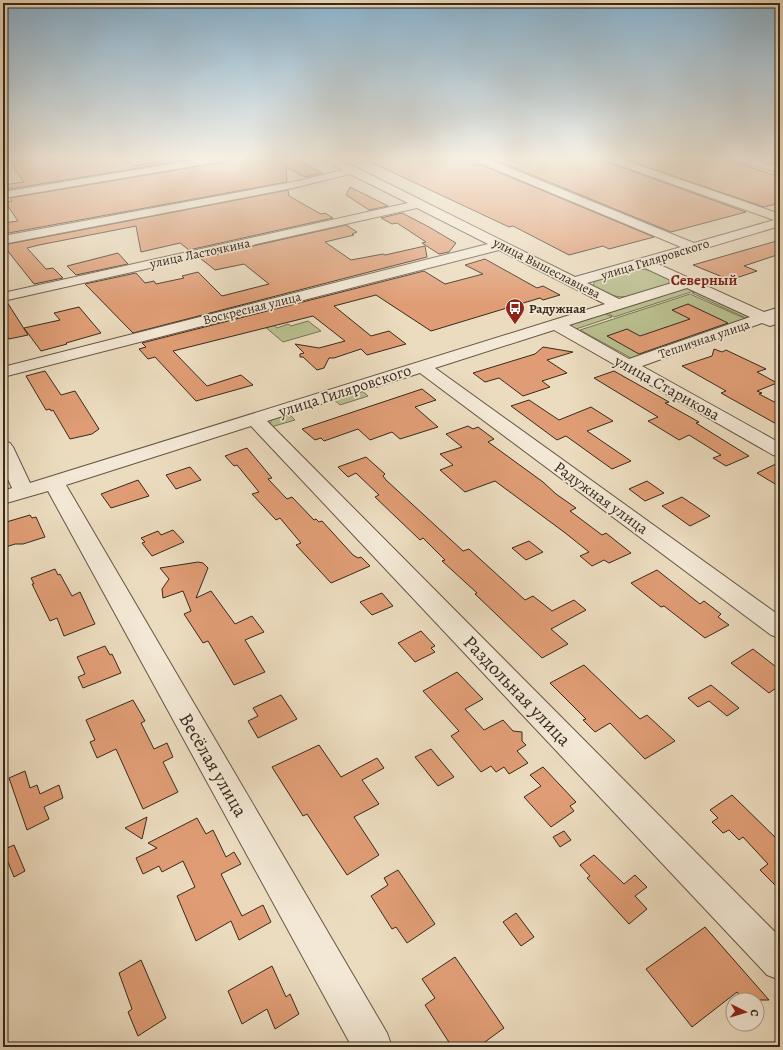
<svg xmlns="http://www.w3.org/2000/svg" width="783" height="1050" viewBox="0 0 783 1050" font-family="Alegreya,serif">
<style>
.green{fill:#bac090;stroke:#787556}
.building{fill:#e09d75;stroke:#372a1c}
.lines{fill:none;stroke-linecap:round;stroke-linejoin:round}
.minor-casing{stroke:#645645;stroke-width:2}
.minor{fill:#f3e8d5;fill-rule:evenodd}
.labels{text-anchor:middle;dominant-baseline:central;stroke-width:3.5;stroke-linejoin:round;paint-order:stroke}
.far-street-label{font-size:13px;fill:#372a1c;stroke:#f3e8d5}
.far-poi-label{font-size:13px;font-weight:bold;fill:#372a1c;stroke:#f3e8d5;text-anchor:start}
.far-quarter-label{font-size:15px;font-weight:bold;fill:#7a1f14;stroke:#f3e8d5}
.street-label{font-size:16px;fill:#372a1c;stroke:#f3e8d5}
.near-street-label{font-size:19px;fill:#372a1c;stroke:#f3e8d5}
</style>
<rect width="100%" height="100%" fill="#ecdcbf"/>
<filter id="stains"><feTurbulence type="fractalNoise" baseFrequency=".005" numOctaves="4"/><feColorMatrix values="0 0 0 0 .2 0 0 0 0 .09 0 0 0 0 .02 0 0 0 .5 -.17"/></filter>
<radialGradient id="worn" r=".72"><stop offset=".6" stop-color="#630" stop-opacity="0"/><stop offset="1" stop-color="#630" stop-opacity=".3"/></radialGradient>
<!-- green -->
<g class="green">
<path d="M636,269L651,270L669,278V282L668,284C638,294 622,306 593,286L595,280Z"/>
<path d="M683,288L697,290L614,317L604,311Z"/>
<path d="M699,291L750,316L748,319L692,293Z"/>
<path d="M690,294L746,319L631,358L580,330Z"/>
<path d="M602,312L612,317L573,330L569,328V324Z"/>
<path d="M266,318L277,328L288,324L291,326L308,321L321,331L283,342L258,321Z"/>
<path d="M360,389L368,396L340,405L332,398Z"/>
<path d="M287,412L295,420L271,427L270,424L272,419Z"/>
</g>
<!-- building -->
<g class="building">
<path d="M47,158H122L134,166L181,158H201L3,190V185L24,182L10,163Z"/>
<path d="M229,158H293L322,173L305,177L286,167L287,182L3,234V223L18,221L5,202L12,201L10,198L223,162Z"/>
<path d="M362,158H419L420,162L444,158H458L475,165L479,164L654,237L609,249L603,246L569,255L513,226L509,227Z"/>
<path d="M509,158H603L604,161L746,212L671,232L495,160Z"/>
<path d="M621,158H722L780,177V203L764,207Z"/>
<path d="M350,187L388,206L369,210L346,195Z"/>
<path d="M288,190L289,196L321,214L325,213L333,218L189,250L180,243L141,252L136,226L39,245L27,248L46,269L53,268L63,278L34,284L3,245Z"/>
<path d="M402,213L429,227L456,243L449,252L439,254L422,243L426,242L397,223L392,224L381,218Z"/>
<path d="M346,225L357,232L352,234L354,235L325,242L351,260L383,254L385,255L425,246L427,257L133,333L85,284L136,273L145,283L154,281L156,284L184,278L182,276L198,272L222,296L269,284L244,264L215,270L200,258Z"/>
<path d="M780,240V254L744,266L757,271L730,280L693,265Z"/>
<path d="M118,253L128,264L76,275L67,266Z"/>
<path d="M485,259L537,288L543,286L560,295L543,300L540,298L431,331L376,295L334,306L371,336L389,331L406,344L367,355L361,349L334,358H329L324,368L317,370L303,357H300V354L304,353L295,344L319,348L345,341L313,316L173,351L207,386L241,375L253,385L196,401L155,357L148,359L139,349L146,347L142,343L424,271L445,284L483,274L465,265Z"/>
<path d="M3,302H7L28,335L9,339L3,330Z"/>
<path d="M688,304L728,323L639,354L607,336L627,329L640,336L690,319L672,310Z"/>
<path d="M79,307L101,333L66,343L67,344L41,351L24,328L60,320L54,313Z"/>
<path d="M543,347L573,352L547,360L567,373L542,381L550,387L523,396L499,378L485,382L473,373L535,354Z"/>
<path d="M714,349L722,352L726,350L766,369L757,372L777,383L757,391L762,393L759,394L780,405V426L721,393L726,391L682,366L712,356Z"/>
<path d="M45,371L61,395L75,391L99,429L92,434L70,439L53,410L51,411L50,409L46,410L26,376Z"/>
<path d="M614,371L669,402L665,403L699,422L696,423L749,456L726,466L713,458L721,455L689,435L679,440L648,421L658,417L594,378Z"/>
<path d="M422,389L436,400L415,407L438,427L400,439L392,432L370,440L358,429L324,441L321,438L315,440L302,429Z"/>
<path d="M529,400L559,420L591,407L613,421L587,431L631,461L612,469L566,436L557,440L511,406Z"/>
<path d="M468,426L473,429L478,427L494,439L488,442L543,482L556,494L576,508L570,511L602,535L606,533L631,553L609,563L604,560L592,566L580,556L589,552L564,532L495,481L465,492L440,470L453,465L440,454L462,447L446,434Z"/>
<path d="M247,448L272,478L268,479L287,499L292,497L314,520L316,519L319,522L322,521L353,555L358,558L361,557L370,566L331,583L296,545L301,543L280,518L276,520L252,494L259,492L237,465L234,466L225,456Z"/>
<path d="M366,457L385,474L383,476L386,480L463,551L469,549L525,600L533,596L552,611L574,600L586,610L551,629L568,644L542,658L475,594L477,593L442,561L445,560L423,538L420,540L375,497L379,495L356,473L348,477L338,467Z"/>
<path d="M780,462V487L757,473Z"/>
<path d="M190,467L201,480L176,489L166,475Z"/>
<path d="M138,480L149,496L111,508L101,494Z"/>
<path d="M647,481L664,493L645,501L629,489Z"/>
<path d="M682,497L710,516L690,526L662,506Z"/>
<path d="M30,515L32,518L36,517L45,537L23,544H15L3,548V523Z"/>
<path d="M173,530L184,542L152,556L142,543L145,542L141,538L158,531L161,535Z"/>
<path d="M529,541L543,552L526,560L512,548Z"/>
<path d="M198,562L203,563L208,568L196,598L211,591L235,624L252,616L264,632L245,640L265,672L234,685L208,641L203,643L184,614L191,611L183,591L163,598L162,589L169,579L160,568Z"/>
<path d="M55,569L58,575L60,574L72,596L80,592L95,624L64,636L57,618L50,621L32,584H34L31,578Z"/>
<path d="M657,570L700,604L704,601L721,614L718,617L729,625L705,638L664,606L661,607L631,583Z"/>
<path d="M382,593L393,606L372,615L360,602Z"/>
<path d="M421,631L435,646L431,648L435,652L415,662L398,643Z"/>
<path d="M105,646L110,655L112,654L121,673L83,688L78,677L85,674L77,657Z"/>
<path d="M753,649L780,670V685L769,693L731,663Z"/>
<path d="M584,665L640,719L647,715L675,741L645,759L610,723L595,732L583,720L586,719L550,683Z"/>
<path d="M457,672L483,699L465,709L484,730L503,720L513,731L522,732V741L526,745L517,751L528,763L509,774L504,767L496,772L491,766L481,772L451,736L459,731L423,691Z"/>
<path d="M711,685L739,708L727,716L709,701L698,707L688,698Z"/>
<path d="M281,695L297,719L258,738L248,721L258,716L253,708Z"/>
<path d="M133,700L145,721L141,723L154,749L167,743L173,757L163,762L178,792L143,809L116,749L97,758L90,742L95,740L86,720Z"/>
<path d="M319,745L341,777L377,758L384,768L362,780L379,804L354,817L379,855L347,875L307,814L303,816L272,767Z"/>
<path d="M431,749L454,777L438,786L415,757Z"/>
<path d="M543,767L576,802L570,806L574,811L551,827L524,797L541,786L530,775Z"/>
<path d="M25,771L30,788L37,785L40,794L59,785L63,798L44,807L49,819L27,830L9,778Z"/>
<path d="M732,795L780,842V890L760,870L768,864L743,837L739,840L729,830L723,833L712,822L718,818L710,810Z"/>
<path d="M147,817L142,839L125,828Z"/>
<path d="M197,818L206,834L213,830L226,857L234,852L241,864L221,874L242,916L263,905L271,922L239,940L231,921L196,941L177,896L195,887L183,861L162,872L159,866L143,874L136,858L157,848L148,843Z"/>
<path d="M564,831L571,840L560,847L553,837Z"/>
<path d="M14,845L25,871L14,877L3,850Z"/>
<path d="M594,855L624,884L635,875L647,887L635,896L647,909L629,924L587,878L590,876L580,865Z"/>
<path d="M398,870L435,924L407,943L396,927L392,929L371,896L388,885L384,878Z"/>
<path d="M516,913L534,937L521,946L503,922Z"/>
<path d="M705,927L769,1000H743L737,992L692,1027L646,969Z"/>
<path d="M455,957L504,1028L478,1047H452L425,1005L435,998L422,979Z"/>
<path d="M141,960L166,1018L138,1036L128,1012L132,1009L119,973Z"/>
<path d="M272,966L286,997L290,994L299,1014L275,1029L267,1009L242,1024L228,991Z"/>
</g>
<g class="lines">
<!-- minor casing -->
<g class="minor-casing">
<g id="minor">
<path d="M3,158H22L21,160L3,163Z"/>
<path d="M207,158H228L223,161L3,198V192Z"/>
<path d="M322,158H334L357,168L575,277L681,247L473,160L472,158H485L694,243L774,220L605,160L604,158H618L780,214V226L656,263L764,312L780,307V317L776,319L778,321L776,324L770,326L762,323L642,366L780,443V457L773,455L554,330L435,368L780,616V638L771,635L420,373L267,421L780,937V980L767,975L251,426L66,485L387,1033L392,1047H352L48,491L3,504V491L12,488L3,468V441L10,443L13,447L30,483L605,304L499,250L3,377V367L488,244L417,208L3,301V293L408,203L350,174L293,188L3,244V236L293,182L342,170ZM643,267L675,282L619,299L587,283ZM687,288L750,317L629,359L569,325Z"/>
<path d="M735,158H749L780,167V173L736,160Z"/>
</g>
</g>
<!-- minor -->
<use href="#minor" class="minor"/>
</g>
<!-- sky -->
<linearGradient id="sky" x2="0" y2="1"><stop stop-color="#89b6d5"/><stop offset="0.52" stop-color="#f6efe2"/><stop offset="1" stop-color="#f6efe2" stop-opacity="0"/></linearGradient>
<rect width="783" height="304" fill="url(#sky)"/>
<!-- icons -->
<defs>
<g id="bus-pin" transform="scale(1)"><path d="M0 17L-7.5 6A9.5 9.5 0 1 1 7.5 6Z" fill="#8f2418" stroke="#f3e8d5"/><path d="M-5-6H5V4H4V6H2V4H-2V6H-4V4H-5ZM-3.5-4V0h7V-4ZM-3.5 1.2v1.5H-2V1.2ZM2 1.2v1.5H3.5V1.2Z" fill="#fff"/></g>
</defs>
<g fill-rule="evenodd">
<use href="#bus-pin" x="515" y="308"/>
</g>
<g class="labels">
<!-- far-street labels -->
<g class="far-street-label">
<text transform="translate(200 253) rotate(-12)">улица Ласточкина</text>
<text transform="translate(655 259) rotate(-17)">улица Гиляровского</text>
<text transform="translate(547 268) rotate(27)">улица Вышеславцева</text>
<text transform="translate(252 308) rotate(-14)">Воскресная улица</text>
<text transform="translate(704 339) rotate(-19)">Тепличная улица</text>
</g>
<!-- far-poi labels -->
<g class="far-poi-label">
<text x="529" y="308">Радужная</text>
</g>
<!-- far-quarter labels -->
<g class="far-quarter-label">
<text x="704" y="280">Северный</text>
</g>
<!-- street labels -->
<g class="street-label">
<text transform="translate(667 388) rotate(29)">улица Старикова</text>
<text transform="translate(345 391) rotate(-18)">улица Гиляровского</text>
<text transform="translate(601 498) rotate(36)">Радужная улица</text>
</g>
<!-- near-street labels -->
<g class="near-street-label">
<text transform="translate(517 691) rotate(46)">Раздольная улица</text>
<text transform="translate(213 765) rotate(60)">Весёлая улица</text>
</g>
</g>
<!-- margin -->
<rect width="783" height="1050" fill="none" stroke="#ecdcbf" stroke-width="16"/>
<rect x="4" y="4" width="775" height="1042" fill="none" stroke="#372a1c" stroke-width="2"/>
<rect x="8" y="8" width="767" height="1034" fill="none" stroke="#372a1c"/>
<!-- north arrow -->
<g transform="translate(745 1012) rotate(95)"><circle r="19" fill="#f3e8d5" stroke="#a89c8b"/>
<path d="M0-3L7 15L0 10L-7 15Z" fill="#8f2418"/>
<text y="-6" font-size="11" font-weight="bold" text-anchor="middle" fill="#372a1c">С</text>
</g>
<rect width="100%" height="100%" filter="url(#stains)"/>
<rect width="100%" height="100%" fill="url(#worn)"/>
</svg>
